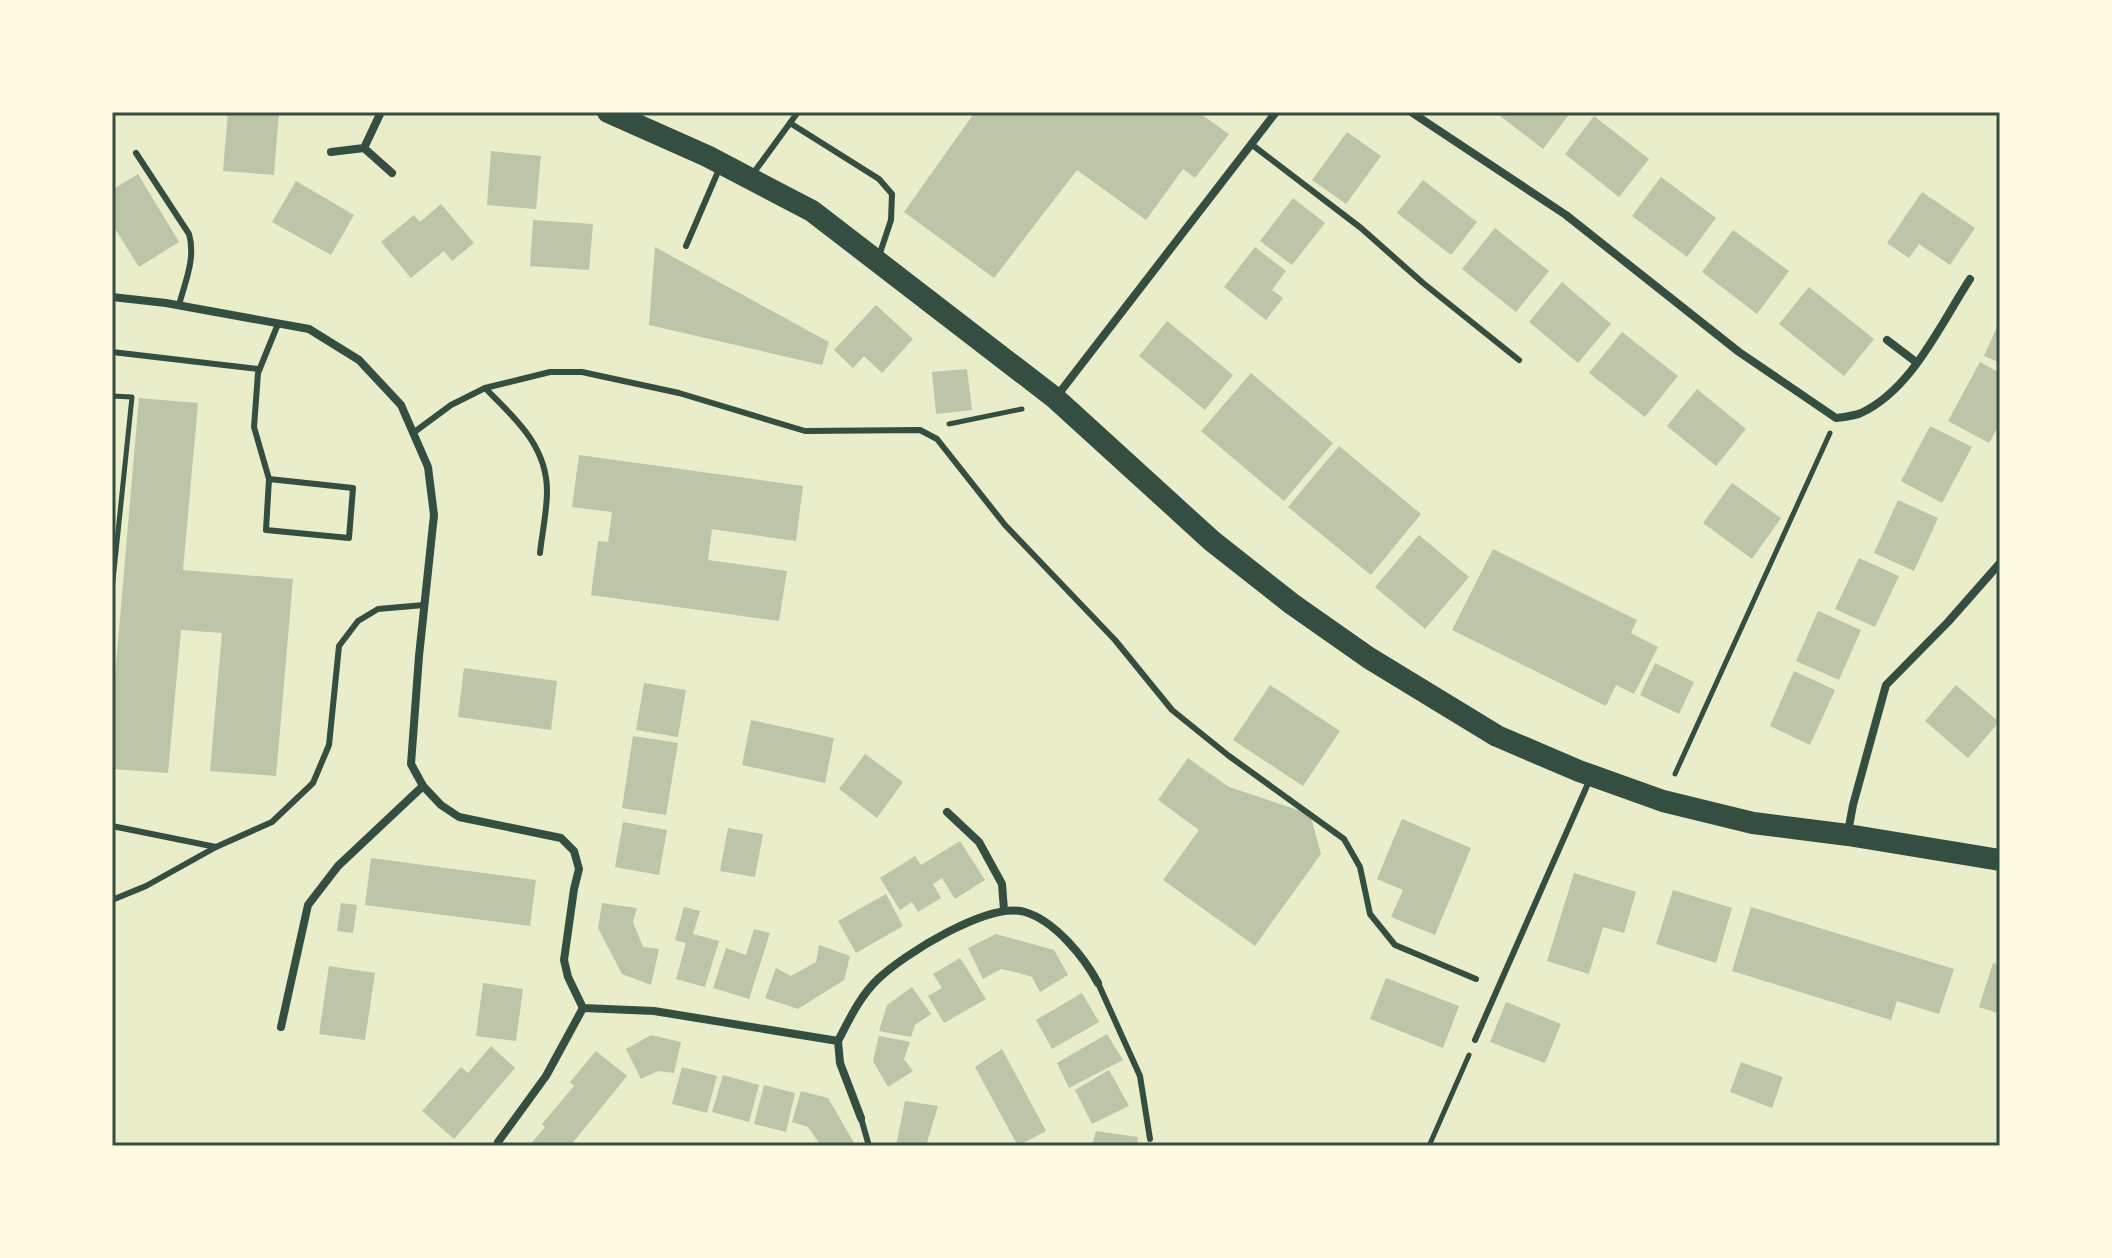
<svg xmlns="http://www.w3.org/2000/svg" width="2112" height="1258" viewBox="0 0 2112 1258" font-family="Roboto,sans-serif">
<style>
.building{fill:#bcc5a7}
.lines{fill:none;stroke-linecap:round;stroke-linejoin:round}
.path{stroke:#344e41;stroke-width:5}
.service{stroke:#344e41;stroke-width:6}
.minor{stroke:#344e41;stroke-width:8}
.trunk{stroke:#344e41;stroke-width:22}
.neatline{fill:none;stroke:#344e41;stroke-width:3}
</style>
<rect width="100%" height="100%" fill="#e9edc9"/>
<!-- building -->
<g class="building">
<path d="M228,112H279L274,175L223,171Z"/>
<path d="M975,112H1198L1229,134L1195,178L1183,169L1146,220L1077,170L994,278L904,212Z"/>
<path d="M1495,112H1571L1543,149Z"/>
<path d="M1594,116L1649,159L1619,197L1565,154Z"/>
<path d="M1347,132L1381,156L1346,204L1312,180Z"/>
<path d="M491,151L541,156L536,209L487,205Z"/>
<path d="M138,174L179,242L139,267L112,224V190Z"/>
<path d="M1661,177L1716,218L1687,257L1632,216Z"/>
<path d="M1423,180L1477,222L1451,255L1397,213Z"/>
<path d="M296,181L354,215L331,255L272,222Z"/>
<path d="M1922,192L1975,228L1950,265L1919,244L1909,258L1887,243Z"/>
<path d="M1293,198L1325,223L1292,265L1260,241Z"/>
<path d="M441,204L474,243L452,261L444,251L411,278L381,242L414,215L420,222Z"/>
<path d="M533,220L593,224L589,270L530,266Z"/>
<path d="M1495,228L1549,271L1516,312L1462,269Z"/>
<path d="M1733,230L1789,271L1757,314L1702,272Z"/>
<path d="M655,247L829,342L822,365L649,325Z"/>
<path d="M1255,247L1286,271L1272,290L1283,298L1266,320L1224,287Z"/>
<path d="M1562,282L1611,324L1578,363L1529,322Z"/>
<path d="M1809,287L1874,339L1844,376L1779,324Z"/>
<path d="M876,305L913,339L882,373L864,356L853,368L834,350Z"/>
<path d="M2000,320V363L1984,356Z"/>
<path d="M1167,321L1233,375L1205,410L1139,356Z"/>
<path d="M1622,332L1678,376L1645,417L1589,373Z"/>
<path d="M1980,362L2000,373V423L1989,443L1948,421Z"/>
<path d="M967,369L972,410L936,414L932,372Z"/>
<path d="M1251,373L1333,443L1284,501L1201,431Z"/>
<path d="M1697,389L1746,429L1716,466L1667,426Z"/>
<path d="M139,398L198,403L183,570L293,579L276,776L210,771L222,633L181,630L168,773L112,769V711Z"/>
<path d="M1930,426L1972,447L1942,503L1901,481Z"/>
<path d="M1339,446L1421,514L1371,575L1288,507Z"/>
<path d="M579,455L803,486L796,541L712,529L708,560L787,571L779,621L591,595L598,541L608,542L612,512L572,507Z"/>
<path d="M1732,483L1781,518L1752,559L1703,523Z"/>
<path d="M1898,500L1938,518L1914,571L1874,553Z"/>
<path d="M1419,535L1469,577L1425,629L1375,587Z"/>
<path d="M1493,549L1637,620L1631,633L1658,647L1634,694L1616,685L1606,706L1452,630Z"/>
<path d="M1859,558L1899,576L1875,627L1835,609Z"/>
<path d="M1818,611L1861,630L1839,680L1796,661Z"/>
<path d="M1655,663L1694,682L1679,714L1640,695Z"/>
<path d="M464,668L557,681L551,730L458,717Z"/>
<path d="M1794,671L1835,690L1810,745L1770,726Z"/>
<path d="M644,683L686,690L678,737L636,730Z"/>
<path d="M1270,685L1340,731L1303,786L1233,740Z"/>
<path d="M1956,685L1999,722L1968,758L1925,721Z"/>
<path d="M751,720L834,738L825,783L742,765Z"/>
<path d="M633,736L678,743L666,815L622,808Z"/>
<path d="M865,754L903,782L877,818L839,789Z"/>
<path d="M1188,758L1229,787L1310,814L1321,854L1255,946L1163,880L1199,830L1158,800Z"/>
<path d="M1402,819L1471,848L1435,935L1391,917L1403,890L1377,879Z"/>
<path d="M623,822L667,830L659,875L615,867Z"/>
<path d="M728,828L763,834L755,877L720,871Z"/>
<path d="M960,841L985,880L955,899L942,878L933,884L941,898L918,912L912,902L900,910L880,878L915,856L921,865Z"/>
<path d="M371,858L536,880L530,926L365,905Z"/>
<path d="M1574,873L1636,892L1624,933L1603,927L1589,974L1547,961Z"/>
<path d="M1673,890L1732,908L1716,963L1656,944Z"/>
<path d="M886,894L903,926L856,953L838,921Z"/>
<path d="M341,903L357,905L353,933L337,931Z"/>
<path d="M602,903L637,908L633,922L643,947L659,949L651,985L622,974L598,928Z"/>
<path d="M684,907L700,911L693,934L719,941L705,987L676,979L686,943L675,940Z"/>
<path d="M1751,907L1954,969L1939,1014L1897,1001L1891,1020L1732,971Z"/>
<path d="M754,929L770,933L749,999L713,988L726,948L746,955Z"/>
<path d="M996,934L1054,950L1068,975L1040,992L1032,977L1015,972L1001,969L983,979L968,948Z"/>
<path d="M819,945L850,956L844,980L798,1009L765,998L776,968L791,976L816,962Z"/>
<path d="M960,958L986,999L944,1023L928,996L942,988L933,974Z"/>
<path d="M1993,963L2000,965V1014L1979,1007Z"/>
<path d="M329,966L375,973L365,1040L319,1034Z"/>
<path d="M1386,978L1459,1006L1443,1048L1370,1019Z"/>
<path d="M483,983L523,989L516,1041L476,1036Z"/>
<path d="M912,987L931,1014L915,1025L911,1037L879,1031L887,1005Z"/>
<path d="M1082,993L1099,1022L1052,1049L1036,1020Z"/>
<path d="M1506,1002L1561,1024L1545,1063L1490,1042Z"/>
<path d="M1107,1034L1123,1060L1069,1088L1057,1063Z"/>
<path d="M651,1035L681,1042L674,1073L658,1071L641,1079L626,1049Z"/>
<path d="M879,1036L910,1042L904,1059L913,1071L888,1087L873,1061Z"/>
<path d="M491,1046L515,1068L454,1139L422,1111L461,1067L468,1073Z"/>
<path d="M1002,1049L1046,1131L1018,1146L975,1067Z"/>
<path d="M596,1051L627,1076L570,1146H529L545,1127L542,1124L574,1086L570,1082Z"/>
<path d="M1741,1062L1783,1077L1772,1108L1730,1092Z"/>
<path d="M682,1067L717,1076L707,1113L672,1104Z"/>
<path d="M1109,1070L1129,1106L1092,1124L1075,1090Z"/>
<path d="M723,1075L759,1085L749,1122L712,1112Z"/>
<path d="M764,1085L795,1093L786,1132L754,1124Z"/>
<path d="M801,1091L828,1098L856,1146H821L808,1127L792,1122Z"/>
<path d="M905,1101L938,1106L926,1146H896Z"/>
<path d="M1096,1131L1138,1137L1137,1146H1092Z"/>
</g>
<g class="lines">
<!-- path -->
<g class="path">
<path d="M112,396L132,397L112,590"/>
<path d="M949,424L1022,409"/>
<path d="M1675,774L1830,433"/>
<path d="M1429,1146L1469,1055"/>
</g>
<!-- service -->
<g class="service">
<path d="M790,123L879,179L892,194L891,220L879,256"/>
<path d="M1251,144L1361,228L1423,283L1519,360"/>
<path d="M136,153L189,234C196,258 185,282 179,305"/>
<path d="M752,175L798,112"/>
<path d="M686,246L720,167"/>
<path d="M112,352L259,369"/>
<path d="M485,388L550,372H582L679,393L805,431L920,430L937,439L1005,525L1115,640L1172,710L1229,756L1344,839L1360,867L1370,914L1395,945L1476,979"/>
<path d="M413,433L451,405L485,388C515,418 547,446 547,491C547,512 542,533 540,553"/>
<path d="M269,479L266,530L349,538L353,488L269,479L254,427L258,373L278,324"/>
<path d="M112,826L216,847"/>
<path d="M112,900L146,886L216,847L272,822L313,783L329,745L339,646L358,621L378,609L424,605"/>
<path d="M1098,983L1140,1076L1150,1139"/>
<path d="M1475,1040L1590,779"/>
<path d="M861,1118L869,1146"/>
</g>
<!-- minor -->
<g class="minor">
<path d="M1411,112L1566,215L1739,352L1836,418C1844,417 1854,416 1861,413C1912,389 1940,325 1970,279"/>
<path d="M364,148L392,173"/>
<path d="M331,152L364,148L381,112"/>
<path d="M112,297L166,303L309,329L359,360L401,405L428,467L434,515L419,656L411,764L423,786L441,805L459,817L561,838L574,851L579,869L574,889L564,960L568,977L583,1008L654,1011L838,1041L840,1063L861,1118"/>
<path d="M1887,340L1916,362"/>
<path d="M1057,396L1276,112"/>
<path d="M947,812L979,842L1002,884L1004,910"/>
<path d="M1848,832L1853,805L1886,685L1948,622L2000,563"/>
<path d="M281,1027L308,905L338,866L423,786"/>
<path d="M838,1041C849,1020 860,996 878,979C904,954 989,901 1025,912C1055,921 1084,957 1098,983"/>
<path d="M498,1142L546,1076L583,1008"/>
</g>
<!-- trunk -->
<path class="trunk" d="M608,112L707,156L812,211L1055,398L1212,541L1292,604L1369,658L1497,736L1579,771L1663,801L1753,823L1848,835L2000,860"/>
</g>
<!-- border -->
<rect width="2112" height="1258" fill="none" stroke="#fefae0" stroke-width="228"/>
<rect x="114" y="114" width="1884" height="1030" class="neatline"/>
</svg>
